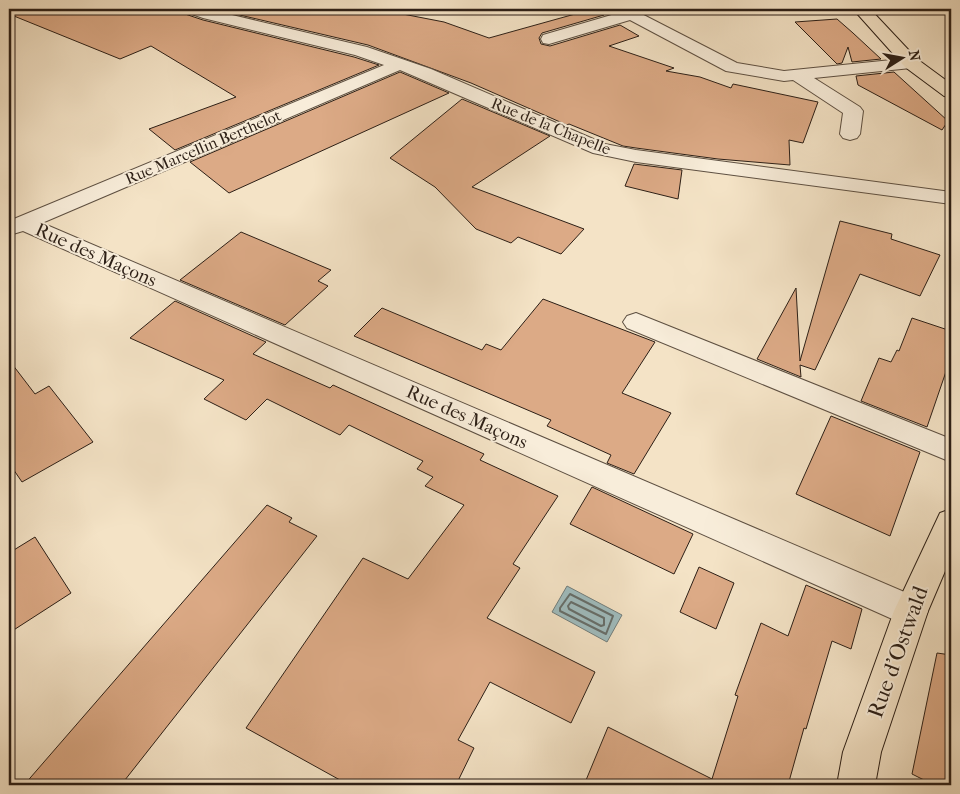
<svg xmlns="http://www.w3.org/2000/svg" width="960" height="794" viewBox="0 0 960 794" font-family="'IM FELL French Canon',serif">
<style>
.water{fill:#9fbcbe;stroke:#717d7b}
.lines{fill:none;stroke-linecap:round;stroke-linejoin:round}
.shore{stroke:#666e6a;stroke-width:2}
.building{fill:#dcaa86;stroke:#2c1f16}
.minor-casing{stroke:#5e5042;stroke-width:2}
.major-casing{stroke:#2c1f16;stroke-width:2}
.minor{fill:#f8edda;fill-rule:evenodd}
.major{fill:#f4e3c6;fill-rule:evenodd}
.labels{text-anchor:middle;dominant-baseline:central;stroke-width:4;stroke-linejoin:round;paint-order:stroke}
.far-street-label{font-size:16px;fill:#2c1f16;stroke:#f8edda}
.street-label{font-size:19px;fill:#2c1f16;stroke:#f8edda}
.near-street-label{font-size:22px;fill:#2c1f16;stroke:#f8edda}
</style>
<rect width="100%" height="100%" fill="#f4e3c6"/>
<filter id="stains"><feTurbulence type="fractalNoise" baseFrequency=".004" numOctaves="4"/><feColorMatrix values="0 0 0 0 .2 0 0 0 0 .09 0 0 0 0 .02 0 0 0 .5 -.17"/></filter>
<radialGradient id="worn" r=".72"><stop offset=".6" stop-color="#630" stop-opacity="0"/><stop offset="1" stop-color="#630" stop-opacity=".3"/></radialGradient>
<!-- water -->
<path class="water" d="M567,586L622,615L607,642L552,612Z"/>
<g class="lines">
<!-- shore -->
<g class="shore">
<path d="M570,594L613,616L606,634L560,611V608Z"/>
<path d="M571,602L604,618V625L601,626L569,609L568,606Z"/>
</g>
</g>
<!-- building -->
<g class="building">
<path d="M9,9H182L185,14L203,20L354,57L379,65L175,150L149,129L236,97L151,46L120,59L9,14Z"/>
<path d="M214,9H377L444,22L489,38L593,9L604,15L542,33L539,38L541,44L550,46L620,25L639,36L609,46L674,68L666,71L700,77L731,88L733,84L818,102L803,143L789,140L790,165L718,159L636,148L623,146L569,124L567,125L471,83L368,45Z"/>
<path d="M837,19L853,33L881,59L852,62L848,47L842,63L837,64L795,22Z"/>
<path d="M400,72L449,93L229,193L190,162Z"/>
<path d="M894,72L948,121L942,130L858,85L856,76Z"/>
<path d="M462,99L550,136L472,187L584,229L561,254L518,237L511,243L476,229L435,187L390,158Z"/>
<path d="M634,164L682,170L678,199L625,186Z"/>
<path d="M840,221L892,234L891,239L940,255L920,296L860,274L815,370L800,365L801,377L757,359L796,288L800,361Z"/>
<path d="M241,232L331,270L318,281L328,286L285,325L180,280Z"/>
<path d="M543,299L655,342L622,393L671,413L634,474L607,463L611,455L547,426L551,420L354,336L382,308L482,350L486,344L501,350Z"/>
<path d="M175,301L266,342L253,354L330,388L333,385L484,454L480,460L558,496L513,564L520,568L487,618L595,672L571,723L490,682L458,740L474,748L456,785H349L246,728L363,558L408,579L464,505L425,486L433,477L417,469L423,461L349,425L340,435L267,399L246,420L204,399L224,380L130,338Z"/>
<path d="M912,318L951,331V357L927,427L861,401L879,358L891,362L897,350L899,351Z"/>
<path d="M9,360L35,394L49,386L93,442L22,482L9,463Z"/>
<path d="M831,416L920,452L890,536L796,494Z"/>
<path d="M592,487L693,534L674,574L570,524Z"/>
<path d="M267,505L292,518L289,522L317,536L121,785H24Z"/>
<path d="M35,537L71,593L9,633V553Z"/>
<path d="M699,567L734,583L716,629L680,612Z"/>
<path d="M806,585L862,609L851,649L832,641L806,729L804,728L788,785H584L608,727L712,779L738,696L735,695L761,623L788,636Z"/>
<path d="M937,653L951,655V785H934L912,774Z"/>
</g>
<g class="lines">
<!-- minor casing -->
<g class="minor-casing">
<g id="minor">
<path d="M184,9H207L367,47L431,69L605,144L636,150L951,192V204L636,162L593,153L400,70L42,223L923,600L928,611L923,622L911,626L899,622L23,231L13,234L9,233V221L384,65L355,55L203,18L186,12Z"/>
<path d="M632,9L737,63L784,71L911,58L917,59L920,63L917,67L911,68L814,78L860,107L863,111L860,134L857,138L850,140L843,138L840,134L843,113L793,80L784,81L726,71L630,20L549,44L543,43L541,39L543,35Z"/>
<path d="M636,313L951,439V462L627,328L623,322L627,316Z"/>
</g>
</g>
<!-- major casing -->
<g class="major-casing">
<g id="major">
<path d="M853,9H870L917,59L951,84V97L944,96L905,67Z"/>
<path d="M951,509V557L928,611L881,752L875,785H837L843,752L894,611L940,513Z"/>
</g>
</g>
<!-- minor -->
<use href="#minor" class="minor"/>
<!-- major -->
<use href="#major" class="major"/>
</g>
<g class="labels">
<!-- far-street labels -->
<g class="far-street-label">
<text transform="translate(551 126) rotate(22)">Rue de la Chapelle</text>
<text transform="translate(203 147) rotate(-23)">Rue Marcellin Berthelot</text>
</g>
<!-- street labels -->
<g class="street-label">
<text transform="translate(96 255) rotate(24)">Rue des Maçons</text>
<text transform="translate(467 417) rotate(24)">Rue des Maçons</text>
</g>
<!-- near-street labels -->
<g class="near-street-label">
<text transform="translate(898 652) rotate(-70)">Rue d'Ostwald</text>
</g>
</g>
<!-- margin -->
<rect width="960" height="794" fill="none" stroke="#f4e3c6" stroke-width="30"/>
<rect x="10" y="10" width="940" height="774" fill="none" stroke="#2c1f16" stroke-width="2.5"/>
<rect x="15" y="15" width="930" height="764" fill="none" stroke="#2c1f16"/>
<!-- north arrow -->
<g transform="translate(902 58) rotate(79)" stroke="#f8edda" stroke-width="4" paint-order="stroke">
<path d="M0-4L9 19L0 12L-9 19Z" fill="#2c1f16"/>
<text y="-8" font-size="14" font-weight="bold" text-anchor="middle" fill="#2c1f16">N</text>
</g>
<rect width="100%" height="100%" filter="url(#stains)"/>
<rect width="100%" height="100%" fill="url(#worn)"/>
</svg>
